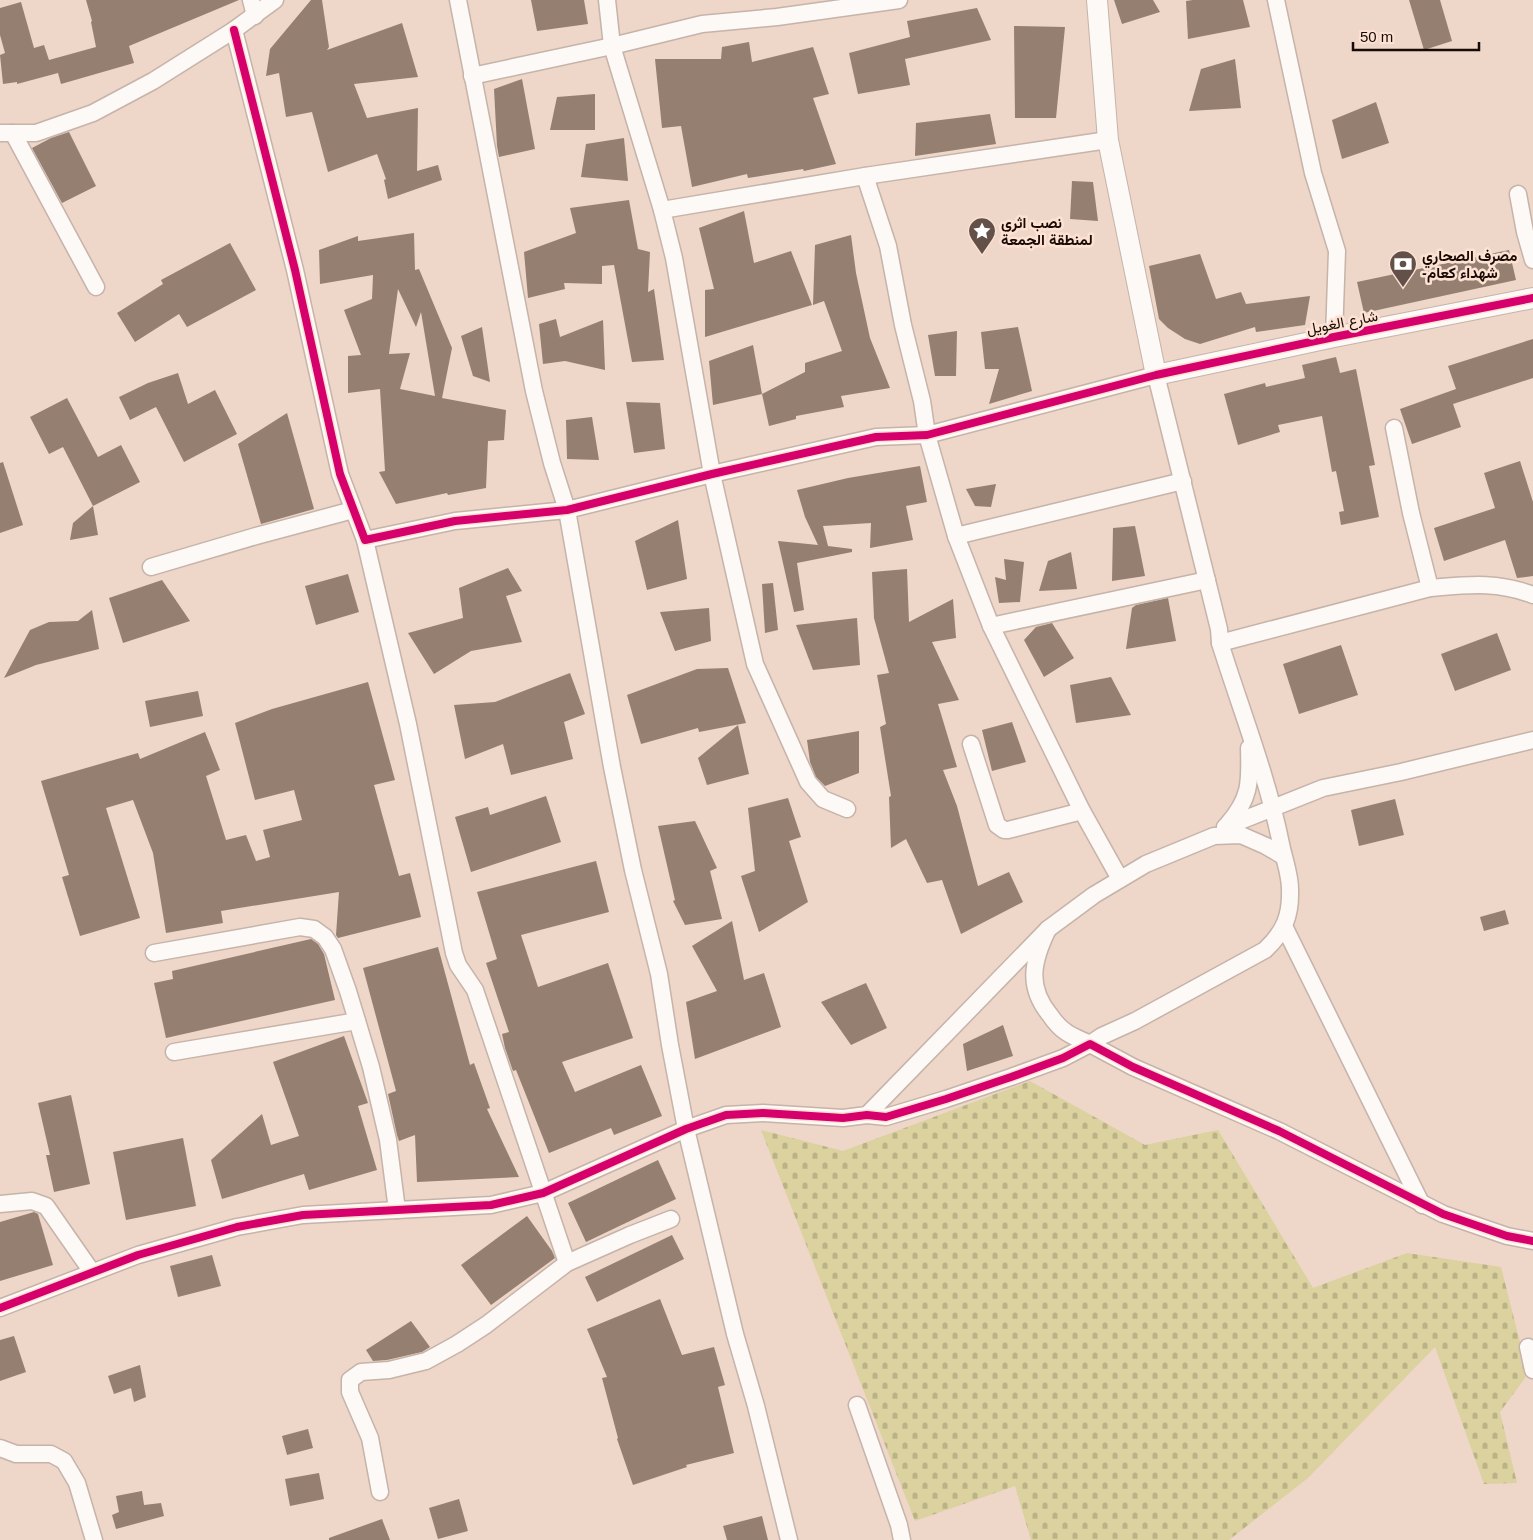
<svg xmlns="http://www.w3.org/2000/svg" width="1533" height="1540" viewBox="0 0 1533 1540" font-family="Arial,Vazirmatn,sans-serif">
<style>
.cemetery{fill:url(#cemetery-stones)}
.building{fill:#957f70;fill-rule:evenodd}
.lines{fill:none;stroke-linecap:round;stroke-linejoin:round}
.minor-casing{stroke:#c6b3a9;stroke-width:19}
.tertiary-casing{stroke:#c6b3a9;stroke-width:22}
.minor{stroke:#fcf9f7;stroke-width:16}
.tertiary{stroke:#fcf9f7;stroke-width:20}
.cycleway-casing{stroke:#fde2d4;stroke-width:11}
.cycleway{stroke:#d6006c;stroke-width:8}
.labels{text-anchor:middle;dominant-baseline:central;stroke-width:5;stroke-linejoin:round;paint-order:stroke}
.poi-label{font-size:15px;font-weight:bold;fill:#180a04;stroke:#fde2d4;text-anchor:start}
.street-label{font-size:15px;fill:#180a04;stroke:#fde2d4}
</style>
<defs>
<pattern id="cemetery-stones" width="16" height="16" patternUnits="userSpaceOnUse" patternTransform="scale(1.25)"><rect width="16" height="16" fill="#dbd29f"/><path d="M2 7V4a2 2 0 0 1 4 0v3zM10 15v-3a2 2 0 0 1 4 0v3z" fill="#bbb387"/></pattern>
</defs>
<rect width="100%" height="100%" fill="#eed6c8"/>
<!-- cemetery -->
<path class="cemetery" d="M1030,1081L1145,1145L1218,1130L1313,1288L1407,1253L1501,1267L1528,1374L1500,1412L1517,1483L1484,1484L1435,1347L1308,1478L1229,1540H1031L1015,1486L915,1521L761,1130L843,1151Z"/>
<!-- building -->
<g class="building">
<path d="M86,0H239L129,46L134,63L61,84L58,73L17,84V82L3,84L0,55L5,53L0,35V8L21,2L34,48L44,45L49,60L96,47L91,22L92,21Z"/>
<path d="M311,0H322L329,47L327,50L402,23L418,77L354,84L367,118L418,108L417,171L438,165L442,180L388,199L384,180L386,179L377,154L328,172L312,112L286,117L279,73L266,76L270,49Z"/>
<path d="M531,0H584L588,24L537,31Z"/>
<path d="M1114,0H1153L1160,12L1122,24Z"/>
<path d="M1193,0H1243L1250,27L1188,39L1186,1Z"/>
<path d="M1409,0H1440L1452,41L1424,50Z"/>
<path d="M977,8L991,40L905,59L910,85L858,94L849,53L910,37L907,21Z"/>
<path d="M1014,26L1065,27L1056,118H1015Z"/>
<path d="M749,42L752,62L813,47L829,94L813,98L836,164L804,171L803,169L748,178L747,174L692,187L681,126L662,128L655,59H721L722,47Z"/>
<path d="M1235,59L1241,108L1189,111L1201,69Z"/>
<path d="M522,79L535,149L499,157L497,146L494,89Z"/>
<path d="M595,94V130H550L557,97Z"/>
<path d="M1376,102L1389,143L1342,159L1332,120Z"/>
<path d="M990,114L996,144L915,156L916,123Z"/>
<path d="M69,132L96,186L62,203L32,148L51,138Z"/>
<path d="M624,138L628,181L581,177L586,144Z"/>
<path d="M1072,181L1093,182L1098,221L1070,219Z"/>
<path d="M629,200L638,249L650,252L648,292L654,289L664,360L632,362L614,265L602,266V284L564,283L565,289L528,298L524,252L576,233L570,208Z"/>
<path d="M744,211L754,263L791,251L812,305L705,337V290L714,289L699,228Z"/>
<path d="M414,233L415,270L419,269L452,348L442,398L506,410L504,440L488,441L486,488L448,495L447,493L396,504L379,472L385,471L380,389L348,393V356L361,355L344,310L372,299L373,275L320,284L319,250L358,236V241ZM398,289L416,327L421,312L435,396L400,389L410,353L389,354Z"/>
<path d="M851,235L856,273L870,338L890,388L841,396L844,407L796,416V419L769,426L762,394L805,372V363L842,351L824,301L813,305L815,245Z"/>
<path d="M230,243L256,290L187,327L179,314L135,342L117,313L163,284L161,280Z"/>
<path d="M1509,250L1516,280L1364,313L1357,282Z"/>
<path d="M1200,254L1216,299L1241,292L1246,304L1310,296L1305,325L1256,332L1255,327L1200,344L1185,339L1168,328L1159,319L1149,266Z"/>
<path d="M556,319L560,337L603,320L605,370L565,361L543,364L539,324Z"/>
<path d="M482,327L490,382L473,376L461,336Z"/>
<path d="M1018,327L1032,391L989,404L999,369H985L981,332Z"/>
<path d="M957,331L956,376H935L928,335Z"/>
<path d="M1533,339V378L1453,404L1461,427L1412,444L1400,409L1456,389L1448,366Z"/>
<path d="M753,345L762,394L713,405L709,361Z"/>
<path d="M1336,357L1340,373L1356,369L1375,465L1369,466L1379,517L1341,525L1339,512L1344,511L1336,471L1332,472L1322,416L1278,425L1280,432L1238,445L1224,394L1265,383L1266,387L1305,378L1302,365Z"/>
<path d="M178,373L188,404L215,390L237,434L184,462L156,407L130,420L119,397L148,383Z"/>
<path d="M67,398L98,457L121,445L140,482L93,506L63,447L49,454L30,417Z"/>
<path d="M626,402L660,403L665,449L634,453Z"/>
<path d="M287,413L314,509L261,524L238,444Z"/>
<path d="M592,417L599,460L567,459L566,420Z"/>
<path d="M1520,461L1533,502V576L1517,578L1505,540L1444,561L1434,528L1495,508L1484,473Z"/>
<path d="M3,462L23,525L0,533V463Z"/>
<path d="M920,466L927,502L906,506L913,540L870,548L871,523L823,526L828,546L852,549V552L797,563L804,610L794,612L778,541L818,545L805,517L797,490L848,478Z"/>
<path d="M996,484L991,507L975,506L966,489Z"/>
<path d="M93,506L98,535L70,540L73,523Z"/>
<path d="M678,520L687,579L647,590L635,541Z"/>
<path d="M1135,526L1145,576L1112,581L1113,528Z"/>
<path d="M1071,552L1077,589L1039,591L1048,561Z"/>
<path d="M1004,559L1024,562L1020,602L999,603L995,577L1006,580Z"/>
<path d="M508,568L522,591L506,596L522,642L471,651L434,674L408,633L463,618L459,588Z"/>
<path d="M907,569L909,622L953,599L956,638L932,642L959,700L938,704L957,767L943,770L957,806L978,886L1009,872L1023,902L961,934L942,880L927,883L906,839L891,848L889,797L891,796L880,727L886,724L877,675L889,673L874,618L872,572Z"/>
<path d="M348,574L359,612L316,625L305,586Z"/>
<path d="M162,580L190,621L123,643L109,598Z"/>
<path d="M773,583L778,630L765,633L762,584Z"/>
<path d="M1168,598L1176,641L1126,649L1132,608L1136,605Z"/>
<path d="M709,608L711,641L675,651L660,612Z"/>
<path d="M92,610L99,649L36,665L4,678L30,630L49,622L78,621Z"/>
<path d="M857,618L860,665L813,670L796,625Z"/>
<path d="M1052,623L1074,658L1044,677L1024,640L1036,627Z"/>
<path d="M1497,633L1511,670L1455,691L1441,654Z"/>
<path d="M1341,645L1358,695L1299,714L1283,664Z"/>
<path d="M728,668L746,723L699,732L698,728L641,744L627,695L697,669Z"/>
<path d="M570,673L585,714L564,722L573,759L511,775L503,744L465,759L454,705L495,702Z"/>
<path d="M1111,677L1131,715L1076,723L1070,685Z"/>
<path d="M368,682L395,780L374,785L399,876L410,873L421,917L338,938L336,935L339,892L221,911L223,923L166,933L153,853L133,800L106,808L140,918L80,936L62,877L69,875L41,781L138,753L140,759L205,732L220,770L206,776L226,840L246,835L256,861L270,857L263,830L302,820L294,790L255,800L235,723L272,709Z"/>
<path d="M198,691L203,716L150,727L145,701Z"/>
<path d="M1012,722L1026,762L992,771L982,730Z"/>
<path d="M738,725L749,774L707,785L698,758Z"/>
<path d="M859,731V773L825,786L816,777L810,762L807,740Z"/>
<path d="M546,796L561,842L471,872L455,817L488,807L490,815Z"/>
<path d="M788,798L801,837L789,841L808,902L759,932L741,876L755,871L748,808Z"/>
<path d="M1395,799L1404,835L1359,846L1351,810Z"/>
<path d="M695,821L717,868L710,871L722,919L685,925L673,901L675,900L658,826Z"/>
<path d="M596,861L609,912L521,935L538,987L608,963L633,1038L562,1062L575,1092L641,1065L662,1116L614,1135L611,1128L549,1153L516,1070L513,1071L505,1048L502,1034L509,1032L486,963L497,959L477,892Z"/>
<path d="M1505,910L1509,924L1484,931L1480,917Z"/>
<path d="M732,921L744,980L764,973L781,1027L695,1059L686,1002L717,991L692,946Z"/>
<path d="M311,939L318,944L324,954L335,1000L166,1038L154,983L173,979L172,971Z"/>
<path d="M438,947L470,1065L474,1063L490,1108L487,1109L519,1177L417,1182L415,1135L399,1141L397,1135L388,1094L396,1091L363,968Z"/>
<path d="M866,983L887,1028L851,1045L821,1002Z"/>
<path d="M1003,1025L1013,1056L967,1071L963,1044Z"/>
<path d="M344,1036L368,1103L358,1106L377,1170L309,1190L304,1174L222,1199L211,1160L262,1114L271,1145L299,1136L273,1062Z"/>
<path d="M71,1095L90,1184L54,1192L46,1155H50L38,1103Z"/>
<path d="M183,1138L196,1206L126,1220L113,1152Z"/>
<path d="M658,1160L676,1199L586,1242L568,1203Z"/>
<path d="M34,1212L38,1214L53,1265L0,1281V1222Z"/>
<path d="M527,1216L552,1251L555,1258L491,1305L461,1265Z"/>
<path d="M672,1235L684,1259L597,1302L585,1277Z"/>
<path d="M212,1255L221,1286L178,1297L170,1266Z"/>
<path d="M660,1299L682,1355L714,1347L725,1385L718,1387L734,1453L686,1465L687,1467L633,1485L617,1439L618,1438L602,1378L607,1377L587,1329Z"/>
<path d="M411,1321L430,1347L422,1352L387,1360L373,1361L366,1350Z"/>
<path d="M14,1336L26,1372L0,1381V1340Z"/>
<path d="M140,1365L146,1397L134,1402L131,1388L114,1394L108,1376Z"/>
<path d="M308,1429L313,1448L287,1455L282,1436Z"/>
<path d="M319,1473L324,1499L290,1506L285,1479Z"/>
<path d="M142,1491L144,1505L161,1503L164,1516L116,1529L112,1515L119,1512L116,1496Z"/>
<path d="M459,1499L468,1531L438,1539L429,1508Z"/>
<path d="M762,1516L768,1540H727L723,1526Z"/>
<path d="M382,1519L390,1540H329V1538Z"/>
</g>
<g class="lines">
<!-- minor casing -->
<g class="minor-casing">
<g id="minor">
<path d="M251,0L255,16"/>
<path d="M458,0L534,391L552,463L567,510L612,767L633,870L659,974L670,1045L686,1129L735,1334L756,1406L789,1540"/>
<path d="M607,0L612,46L662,210"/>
<path d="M1276,0L1313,173L1337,251L1334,337"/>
<path d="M234,30L295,270L340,474L365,540L455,521L567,510L712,474L876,437L927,435L1156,375L1219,629L1220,643C1241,710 1267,775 1281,844C1284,859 1290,874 1290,889C1291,916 1284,932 1265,950L1135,1021L1102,1036L1090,1044C1082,1040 1073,1037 1066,1032C1060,1028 1054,1021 1050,1015C1026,986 1033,960 1048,929"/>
<path d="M472,76L612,46L702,24L777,17L899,0"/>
<path d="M0,133H36L93,113L153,81L234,30L275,0"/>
<path d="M13,133L96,287"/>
<path d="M865,176L888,246L903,325L922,401L927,435L956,536L991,626"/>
<path d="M1518,194L1525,232L1533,260"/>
<path d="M956,536L1183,481"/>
<path d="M365,540L408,724L454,953L458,965L475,990L567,1263"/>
<path d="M151,567L256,536L353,510"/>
<path d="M1430,588C1467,585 1497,581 1533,595"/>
<path d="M1220,643L1430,588L1411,513L1394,428"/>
<path d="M971,744L997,825L1004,830H1008L1082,811L991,626L1207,580"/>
<path d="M847,809L823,799L808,782L755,664L712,474L674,258L662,210L865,176L1108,140"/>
<path d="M1082,811L1120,879"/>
<path d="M1227,825C1251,798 1250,782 1249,748"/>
<path d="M1225,827L1323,788L1401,772L1533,740"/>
<path d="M1284,926L1422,1205"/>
<path d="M154,953L300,927L314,929L325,937L333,949L348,991L371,1067L388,1140L397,1210"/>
<path d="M174,1052L357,1021"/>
<path d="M867,1115L1048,929L1094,895L1146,864L1214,836L1241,835L1266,846L1283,856"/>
<path d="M0,1204L32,1201L46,1206L92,1272"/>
<path d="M0,1308L138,1255L237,1227L303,1215L491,1205L543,1193L686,1129L726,1115L763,1113L843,1118L867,1115L886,1117L946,1099L1011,1077L1063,1058L1090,1044L1133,1067L1279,1131L1443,1214L1507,1236L1533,1241"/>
<path d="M1528,1347L1533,1370"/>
<path d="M857,1405L899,1525L902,1540"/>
<path d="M0,1448L16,1454H51L64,1461L77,1483L94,1540"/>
<path d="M380,1492L370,1438L350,1392V1380L361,1372L389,1370L426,1361L457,1344L486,1325L567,1263L630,1235L671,1219"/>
</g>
</g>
<!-- tertiary casing -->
<g class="tertiary-casing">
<path id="tertiary" d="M1097,0L1108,140L1156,375L1334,337L1533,298"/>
</g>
<!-- minor -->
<use href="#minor" class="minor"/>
<!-- tertiary -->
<use href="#tertiary" class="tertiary"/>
<!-- cycleway casing -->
<g class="cycleway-casing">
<g id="cycleway">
<path d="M234,30L295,270L340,474L365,540L455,521L567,510L712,474L876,437L927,435L1156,375L1334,337L1533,298"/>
<path d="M0,1308L138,1255L237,1227L303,1215L491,1205L543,1193L686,1129L726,1115L763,1113L843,1118L867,1115L886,1117L946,1099L1011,1077L1063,1058L1090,1044L1133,1067L1279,1131L1443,1214L1507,1236L1533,1241"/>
</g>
</g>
<!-- cycleway -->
<use href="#cycleway" class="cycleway"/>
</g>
<!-- icons -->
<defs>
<g id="sight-pin" transform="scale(1.4375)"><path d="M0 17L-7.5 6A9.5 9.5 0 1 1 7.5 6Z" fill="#635149" stroke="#fde2d4"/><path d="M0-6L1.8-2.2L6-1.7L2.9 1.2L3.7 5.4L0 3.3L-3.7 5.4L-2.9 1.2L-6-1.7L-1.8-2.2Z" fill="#fff"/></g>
<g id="bank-pin" transform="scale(1.4375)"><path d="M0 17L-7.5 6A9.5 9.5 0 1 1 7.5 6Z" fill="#635149" stroke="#fde2d4"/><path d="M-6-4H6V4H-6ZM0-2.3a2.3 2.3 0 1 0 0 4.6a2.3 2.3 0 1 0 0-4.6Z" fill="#fff"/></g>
</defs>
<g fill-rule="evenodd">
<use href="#sight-pin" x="982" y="231"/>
<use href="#bank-pin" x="1403" y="264"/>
</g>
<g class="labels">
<!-- poi labels -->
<g class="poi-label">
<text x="1001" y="222">نصب اثري<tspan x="1001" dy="17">لمنطقة الجمعة</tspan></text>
<text x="1422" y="255">مصرف الصحاري<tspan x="1422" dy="17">-شهداء كعام</tspan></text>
</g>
<!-- street labels -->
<g class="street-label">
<text transform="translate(1342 322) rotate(-11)">شارع الغويل</text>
</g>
</g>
<!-- scale -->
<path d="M1353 42v8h126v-8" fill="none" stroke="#180a04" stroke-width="2.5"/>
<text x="1360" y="42" font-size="15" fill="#180a04" stroke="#fde2d4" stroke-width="4" paint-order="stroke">50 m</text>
</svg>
